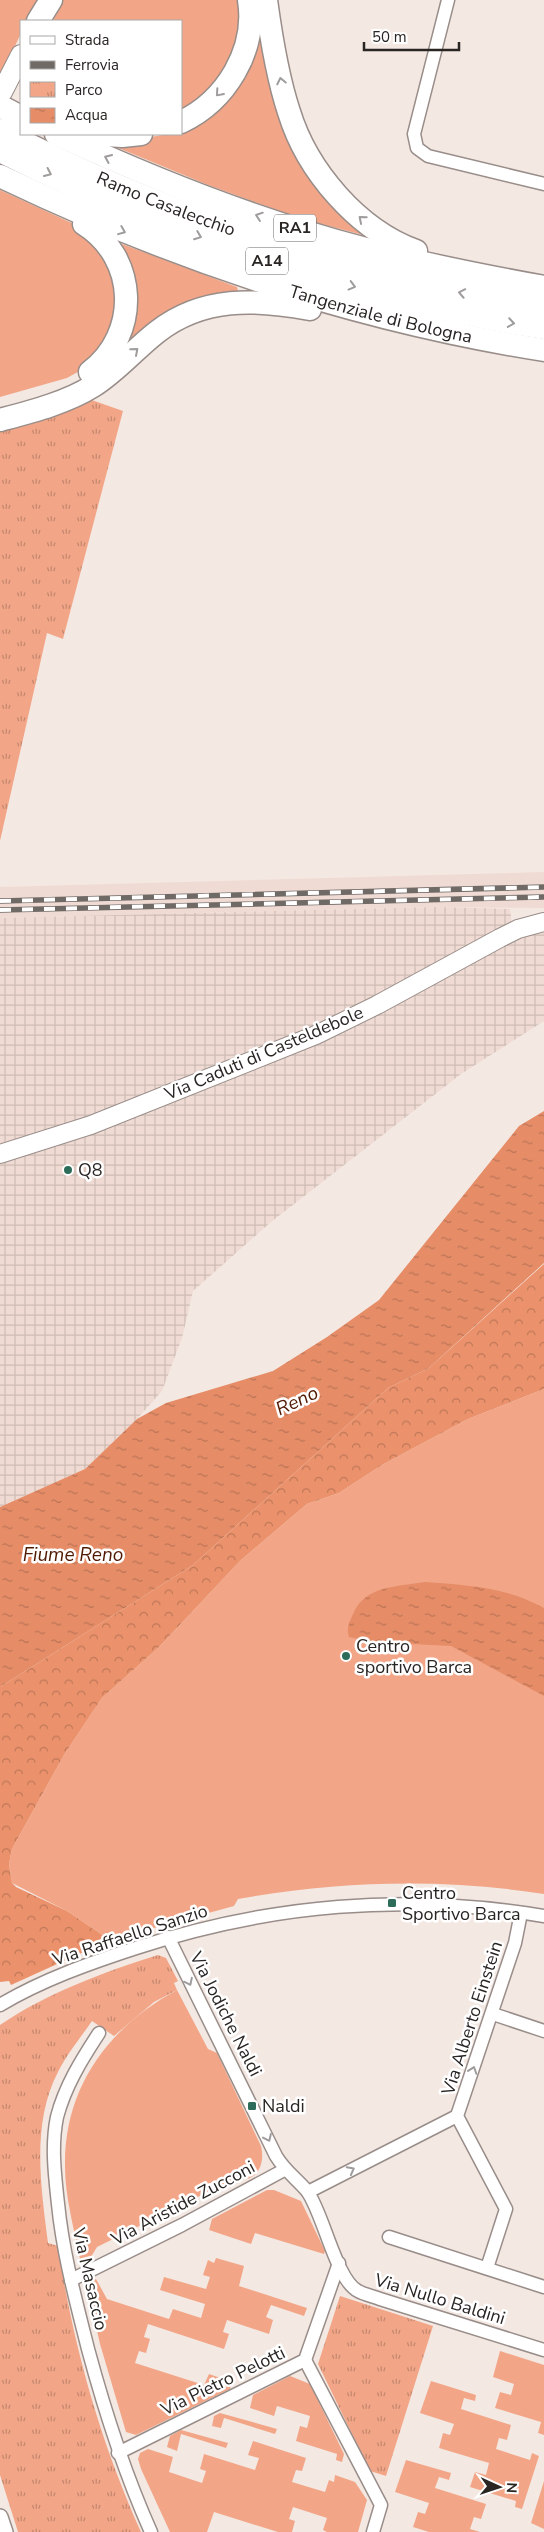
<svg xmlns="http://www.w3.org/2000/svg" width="544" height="2532" viewBox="0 0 544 2532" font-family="'Nunito Sans',sans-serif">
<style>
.built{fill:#efdbd3}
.industrial{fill:url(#industrial-grid)}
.green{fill:#f2a687}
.forest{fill:url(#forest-crowns)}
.park{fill:url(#park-tufts)}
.water{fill:url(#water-ripples)}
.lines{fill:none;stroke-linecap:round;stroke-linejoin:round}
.minor-casing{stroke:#998d89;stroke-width:15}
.tertiary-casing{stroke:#998d89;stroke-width:18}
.secondary-casing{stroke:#998d89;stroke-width:20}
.trunk-casing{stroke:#998d89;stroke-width:22}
.motorway-casing{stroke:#998d89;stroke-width:25}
.minor{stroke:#fff;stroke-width:12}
.tertiary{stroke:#fff;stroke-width:15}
.secondary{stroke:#fff;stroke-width:18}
.trunk{stroke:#fff;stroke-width:20}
.motorway{stroke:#fff;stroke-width:22}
.rail-casing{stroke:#706a67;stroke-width:5.5}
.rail{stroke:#fff;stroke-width:4;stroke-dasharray:11;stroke-linecap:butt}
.oneway{stroke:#9f9d9c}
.poi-dot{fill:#2d6c59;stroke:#fff;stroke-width:2}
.labels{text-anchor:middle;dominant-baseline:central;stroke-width:5;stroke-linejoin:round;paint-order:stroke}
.shield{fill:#fff;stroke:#696665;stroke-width:1}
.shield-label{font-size:16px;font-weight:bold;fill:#292523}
.street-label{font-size:18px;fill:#292523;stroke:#fff}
.poi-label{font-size:18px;fill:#292523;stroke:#fff;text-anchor:start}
.water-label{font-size:19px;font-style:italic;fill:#501900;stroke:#fff}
</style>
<defs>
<pattern id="industrial-grid" width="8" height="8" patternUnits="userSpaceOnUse" patternTransform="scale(1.25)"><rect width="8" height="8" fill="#efdbd3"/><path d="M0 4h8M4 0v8" fill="none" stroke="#cdbcb5"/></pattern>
<pattern id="forest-crowns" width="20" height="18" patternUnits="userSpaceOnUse" patternTransform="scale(1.25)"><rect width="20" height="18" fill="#eb926c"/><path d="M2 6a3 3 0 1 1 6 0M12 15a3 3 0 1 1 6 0" fill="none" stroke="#be7758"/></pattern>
<pattern id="park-tufts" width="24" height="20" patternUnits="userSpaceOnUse" patternTransform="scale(1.25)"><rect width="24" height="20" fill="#f2a687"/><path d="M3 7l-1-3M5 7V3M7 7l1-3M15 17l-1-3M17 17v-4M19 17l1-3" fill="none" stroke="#c4876e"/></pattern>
<pattern id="water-ripples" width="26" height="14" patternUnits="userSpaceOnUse" patternTransform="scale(1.25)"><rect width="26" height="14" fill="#e68d68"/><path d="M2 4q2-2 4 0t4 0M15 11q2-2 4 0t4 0" fill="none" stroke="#ba7355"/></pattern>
</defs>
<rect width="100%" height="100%" fill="#f4e8e3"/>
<!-- built -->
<path class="built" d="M544,872V908L436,907L0,918V887Z"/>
<!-- industrial -->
<path class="industrial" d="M436,907L510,909L514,939L544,931V1021L461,1074L271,1222L193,1291L182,1338L162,1391L137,1419L85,1469L0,1507V918Z"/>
<!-- green -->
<g class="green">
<path d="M0,0H37L27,21H21V33L0,79Z"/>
<path d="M63,0H244L235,63L181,117V21H53Z"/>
<path d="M257,25L277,91L364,231L363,235L299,218L208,185L116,147L117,143L168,134H181V129Z"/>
<path d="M0,190L87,230L111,257L120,314L92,364L67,378L0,397Z"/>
<path d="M122,244L237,287L238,291L235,295L118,357L119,247Z"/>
<path d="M544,1389V1894C442,1878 340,1881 238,1899L234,1906L110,1940L67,1911L12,1883L9,1864L12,1849L64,1755L102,1698L159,1647L241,1560L307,1504L339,1493L382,1465L468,1419Z"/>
<path d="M177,1990L208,2049L217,2053L261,2146C266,2166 255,2184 234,2179L97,2247L91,2257L83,2261L80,2259C74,2228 65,2197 65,2166C64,2086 110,2026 177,1990Z"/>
<path d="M267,2190H274L301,2201L325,2251L324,2254L255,2233L251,2244L209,2230L212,2219Z"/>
<path d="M216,2258L244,2266L239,2286L307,2308L304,2316L271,2305L266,2317L273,2320L269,2334L227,2320L223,2332L229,2334L224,2349L148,2324L144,2337L150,2339L146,2353L139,2351L135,2363L204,2385L209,2374L232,2382L230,2389L136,2435L126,2432L100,2344L87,2287L91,2280L96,2279L107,2299L169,2319L173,2309L201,2318L205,2304L160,2290L164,2277L206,2289L210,2277L203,2275L208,2260L214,2263Z"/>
<path d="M500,2351L544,2365V2435L538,2433L541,2422L495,2408L500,2392L511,2395L514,2384L493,2377Z"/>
<path d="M290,2376L310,2384L344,2454L342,2462L336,2460L337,2454L296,2441L300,2426L307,2428L310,2416L277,2406L274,2416L250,2408L253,2395Z"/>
<path d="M431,2381L476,2395L475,2401L464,2398L461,2409L511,2425L507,2440L499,2438L496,2449L530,2460L532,2453L539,2456L522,2509L515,2507L516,2501L470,2487L475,2472L486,2475L489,2463L439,2448L443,2433L450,2435L454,2424L420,2413Z"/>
<path d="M220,2413L277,2429L275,2434L224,2418L221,2428L212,2426L214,2416Z"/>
<path d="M181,2430L228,2443L226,2448L181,2434L177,2451L167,2447L170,2436Z"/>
<path d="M253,2441L306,2458L302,2471L296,2470L292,2482L325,2492L329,2480L334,2482L335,2475L355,2482L367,2500L358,2532H327L323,2530L327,2518L293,2507L289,2519L295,2521L292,2532H278L214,2512L207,2532H170L141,2469L138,2459L140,2453L148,2449L173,2457L169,2472L202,2483L206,2471L200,2469L204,2454L255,2470L259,2458L248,2455Z"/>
<path d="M406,2460L451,2473L449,2480L439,2477L435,2488L486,2504L481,2519L474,2517L470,2529L480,2532H429L413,2527L418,2512L425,2514L429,2503L395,2492Z"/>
<path d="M544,2481V2529L531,2523Z"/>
</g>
<!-- forest -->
<path class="forest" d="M544,1264V1389L468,1419L382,1465L339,1493L307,1504L241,1560L159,1647L102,1698L64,1755L12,1849L9,1864L12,1883L16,1887L67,1911L110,1940L11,1985L9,1981L0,1982V1687L193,1565L388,1388L429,1368Z"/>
<!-- park -->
<g class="park">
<path d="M86,398L123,411L63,639L47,633L0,841V428Z"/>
<path d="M158,1955L166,1958L178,1981L174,1983L177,1990L154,2002L114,2036L92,2021C81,2037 67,2054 58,2072C31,2124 41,2187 48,2243L58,2246C73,2345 100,2441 141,2532H18L0,2475V2025C47,1993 104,1972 158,1955Z"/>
<path d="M340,2296L433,2326L386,2476L370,2471L318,2364Z"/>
</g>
<!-- water -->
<g class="water">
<path d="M544,1111V1263L429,1368L388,1388L193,1565L0,1687V1507L85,1469L137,1419L166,1403L273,1371L327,1337L379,1300L519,1126Z"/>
<path d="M425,1582C466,1585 507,1587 544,1608V1696L451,1646L370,1642L349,1637C346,1629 349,1622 353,1614C365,1585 397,1587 425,1582Z"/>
</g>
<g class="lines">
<!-- minor casing -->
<g class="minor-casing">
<g id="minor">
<path d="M448,0L414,134L417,148L428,156L544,184"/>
<path d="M168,1937L276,2156C285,2171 297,2179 307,2191C323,2212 336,2280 358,2291C365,2295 373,2296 380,2299L544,2350"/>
<path d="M0,2005C42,1980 90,1963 136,1948C271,1904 404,1893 544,1916"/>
<path d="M493,2014L544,2031"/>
<path d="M99,2033C82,2059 65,2086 57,2117C51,2146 55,2176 58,2204C63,2254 76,2301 88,2349C105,2412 124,2472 151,2532"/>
<path d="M308,2192L457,2116"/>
<path d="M389,2237L544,2287"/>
<path d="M487,2268L506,2209L457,2116L515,1943L521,1913"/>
<path d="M71,2280L182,2225L284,2170"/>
<path d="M305,2360L381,2505L373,2532"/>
<path d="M118,2453L305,2360L339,2263"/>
</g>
</g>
<!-- tertiary casing -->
<g class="tertiary-casing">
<path id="tertiary" d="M0,2517L5,2532"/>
</g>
<!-- secondary casing -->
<g class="secondary-casing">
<path id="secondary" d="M0,1154L91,1125L316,1035L377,1005L500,938L518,929L544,922"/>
</g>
<!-- trunk casing -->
<g class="trunk-casing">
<path id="trunk" d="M2,92L21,55"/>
</g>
<!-- motorway casing -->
<g class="motorway-casing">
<g id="motorway">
<path d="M266,0C271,37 277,76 289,112C307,171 358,230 416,251"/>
<path d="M38,21L51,0"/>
<path d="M0,106L21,117"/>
<path d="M181,122C226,101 257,50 249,0"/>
<path id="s1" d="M0,130C165,216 360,279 544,308"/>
<path d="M56,134C155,180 256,220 362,248C422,264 483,276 544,287"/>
<path d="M88,134L122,136L141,134"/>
<path d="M0,151C170,237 356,299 544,328"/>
<path id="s2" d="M0,176C173,259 355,320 544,350"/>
<path d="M84,224C138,258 140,334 90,372"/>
<path d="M0,420C30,412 66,403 93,386C117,371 135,349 157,332C203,296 256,299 310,309"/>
</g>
</g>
<!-- minor -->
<use href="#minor" class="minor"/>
<!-- tertiary -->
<use href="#tertiary" class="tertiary"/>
<!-- secondary -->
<use href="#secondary" class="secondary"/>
<!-- trunk -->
<use href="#trunk" class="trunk"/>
<!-- motorway -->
<use href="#motorway" class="motorway"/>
<!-- rail casing -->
<g class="rail-casing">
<g id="rail">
<path d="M0,901L544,887"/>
<path d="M0,910L544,897"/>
</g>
</g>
<!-- rail -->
<use href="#rail" class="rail"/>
</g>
<!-- one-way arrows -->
<defs><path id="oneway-chevron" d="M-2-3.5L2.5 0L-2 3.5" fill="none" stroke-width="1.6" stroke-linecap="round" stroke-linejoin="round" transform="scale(1.25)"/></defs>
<g class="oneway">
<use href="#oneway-chevron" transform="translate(281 81) rotate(-102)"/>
<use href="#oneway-chevron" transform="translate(219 93) rotate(131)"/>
<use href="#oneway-chevron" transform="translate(108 158) rotate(-156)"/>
<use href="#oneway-chevron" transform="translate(48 173) rotate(25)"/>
<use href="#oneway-chevron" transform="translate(259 216) rotate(-161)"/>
<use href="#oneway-chevron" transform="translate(362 219) rotate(-140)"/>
<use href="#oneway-chevron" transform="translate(122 231) rotate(22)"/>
<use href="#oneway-chevron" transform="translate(198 236) rotate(21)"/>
<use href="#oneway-chevron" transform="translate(352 286) rotate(15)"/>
<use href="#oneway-chevron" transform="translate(462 293) rotate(-169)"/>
<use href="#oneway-chevron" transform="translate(511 323) rotate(9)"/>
<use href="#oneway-chevron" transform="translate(135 351) rotate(-41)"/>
<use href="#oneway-chevron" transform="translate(189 1982) rotate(64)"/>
<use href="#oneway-chevron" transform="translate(473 2070) rotate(-71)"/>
<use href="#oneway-chevron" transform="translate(268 2138) rotate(65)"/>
<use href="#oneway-chevron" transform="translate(351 2170) rotate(-28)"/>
</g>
<!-- markers -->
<g class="poi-dot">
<circle cx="68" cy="1170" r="5"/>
<circle cx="346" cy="1656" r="5"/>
<rect x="387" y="1898" width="10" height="10" rx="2.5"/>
<rect x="247" y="2101" width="10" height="10" rx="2.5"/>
</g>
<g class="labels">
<!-- shield labels -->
<g class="shield">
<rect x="274" y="214.5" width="42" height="27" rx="4"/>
<rect x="246" y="247.5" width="42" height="27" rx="4"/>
</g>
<g class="shield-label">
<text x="295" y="228">RA1</text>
<text x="267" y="261">A14</text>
</g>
<!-- street labels -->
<g class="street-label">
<text stroke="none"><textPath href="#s1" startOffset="182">Ramo Casalecchio</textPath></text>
<text stroke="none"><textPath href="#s2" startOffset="406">Tangenziale di Bologna</textPath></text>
<text transform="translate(264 1053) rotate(-23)">Via Caduti di Casteldebole</text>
<text transform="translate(130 1935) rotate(-18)">Via Raffaello Sanzio</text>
<text transform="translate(226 2014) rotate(63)">Via Jodiche Naldi</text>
<text transform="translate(472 2018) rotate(-72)">Via Alberto Einstein</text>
<text transform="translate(183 2203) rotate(-28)">Via Aristide Zucconi</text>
<text transform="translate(90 2279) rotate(77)">Via Masaccio</text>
<text transform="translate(440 2299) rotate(17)">Via Nullo Baldini</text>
<text transform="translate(223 2381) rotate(-26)">Via Pietro Pelotti</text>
</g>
<!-- poi labels -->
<g class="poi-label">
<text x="78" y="1170">Q8</text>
<text x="356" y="1646">Centro<tspan x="356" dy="21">sportivo Barca</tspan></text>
<text x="402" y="1893">Centro<tspan x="402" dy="21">Sportivo Barca</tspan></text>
<text x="262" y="2106">Naldi</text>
</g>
<!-- water labels -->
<g class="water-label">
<text transform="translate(297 1401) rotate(-25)">Reno</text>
<text x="73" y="1555">Fiume Reno</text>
</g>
</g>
<!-- legend -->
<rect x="20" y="20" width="162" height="115" fill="#ffffff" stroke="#a9a8a7"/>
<rect x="30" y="36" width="25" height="8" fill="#ffffff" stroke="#a9a8a7"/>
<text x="65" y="45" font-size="15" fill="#292523">Strada</text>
<rect x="30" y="61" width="25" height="8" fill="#706a67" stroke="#a9a8a7"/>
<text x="65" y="70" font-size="15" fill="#292523">Ferrovia</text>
<rect x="30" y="82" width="25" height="15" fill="url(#park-tufts)" stroke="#a9a8a7"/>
<text x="65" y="95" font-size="15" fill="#292523">Parco</text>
<rect x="30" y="108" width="25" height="15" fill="url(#water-ripples)" stroke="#a9a8a7"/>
<text x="65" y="120" font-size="15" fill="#292523">Acqua</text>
<!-- north arrow -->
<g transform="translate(499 2487) rotate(93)" stroke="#ffffff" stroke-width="4" paint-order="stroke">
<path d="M0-4L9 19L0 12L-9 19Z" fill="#292523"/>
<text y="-8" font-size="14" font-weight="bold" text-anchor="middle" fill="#292523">N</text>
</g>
<!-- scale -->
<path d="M364 42v8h95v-8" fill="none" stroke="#292523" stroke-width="2.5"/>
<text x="372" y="42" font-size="15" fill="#292523" stroke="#ffffff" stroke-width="4" paint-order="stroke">50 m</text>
</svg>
